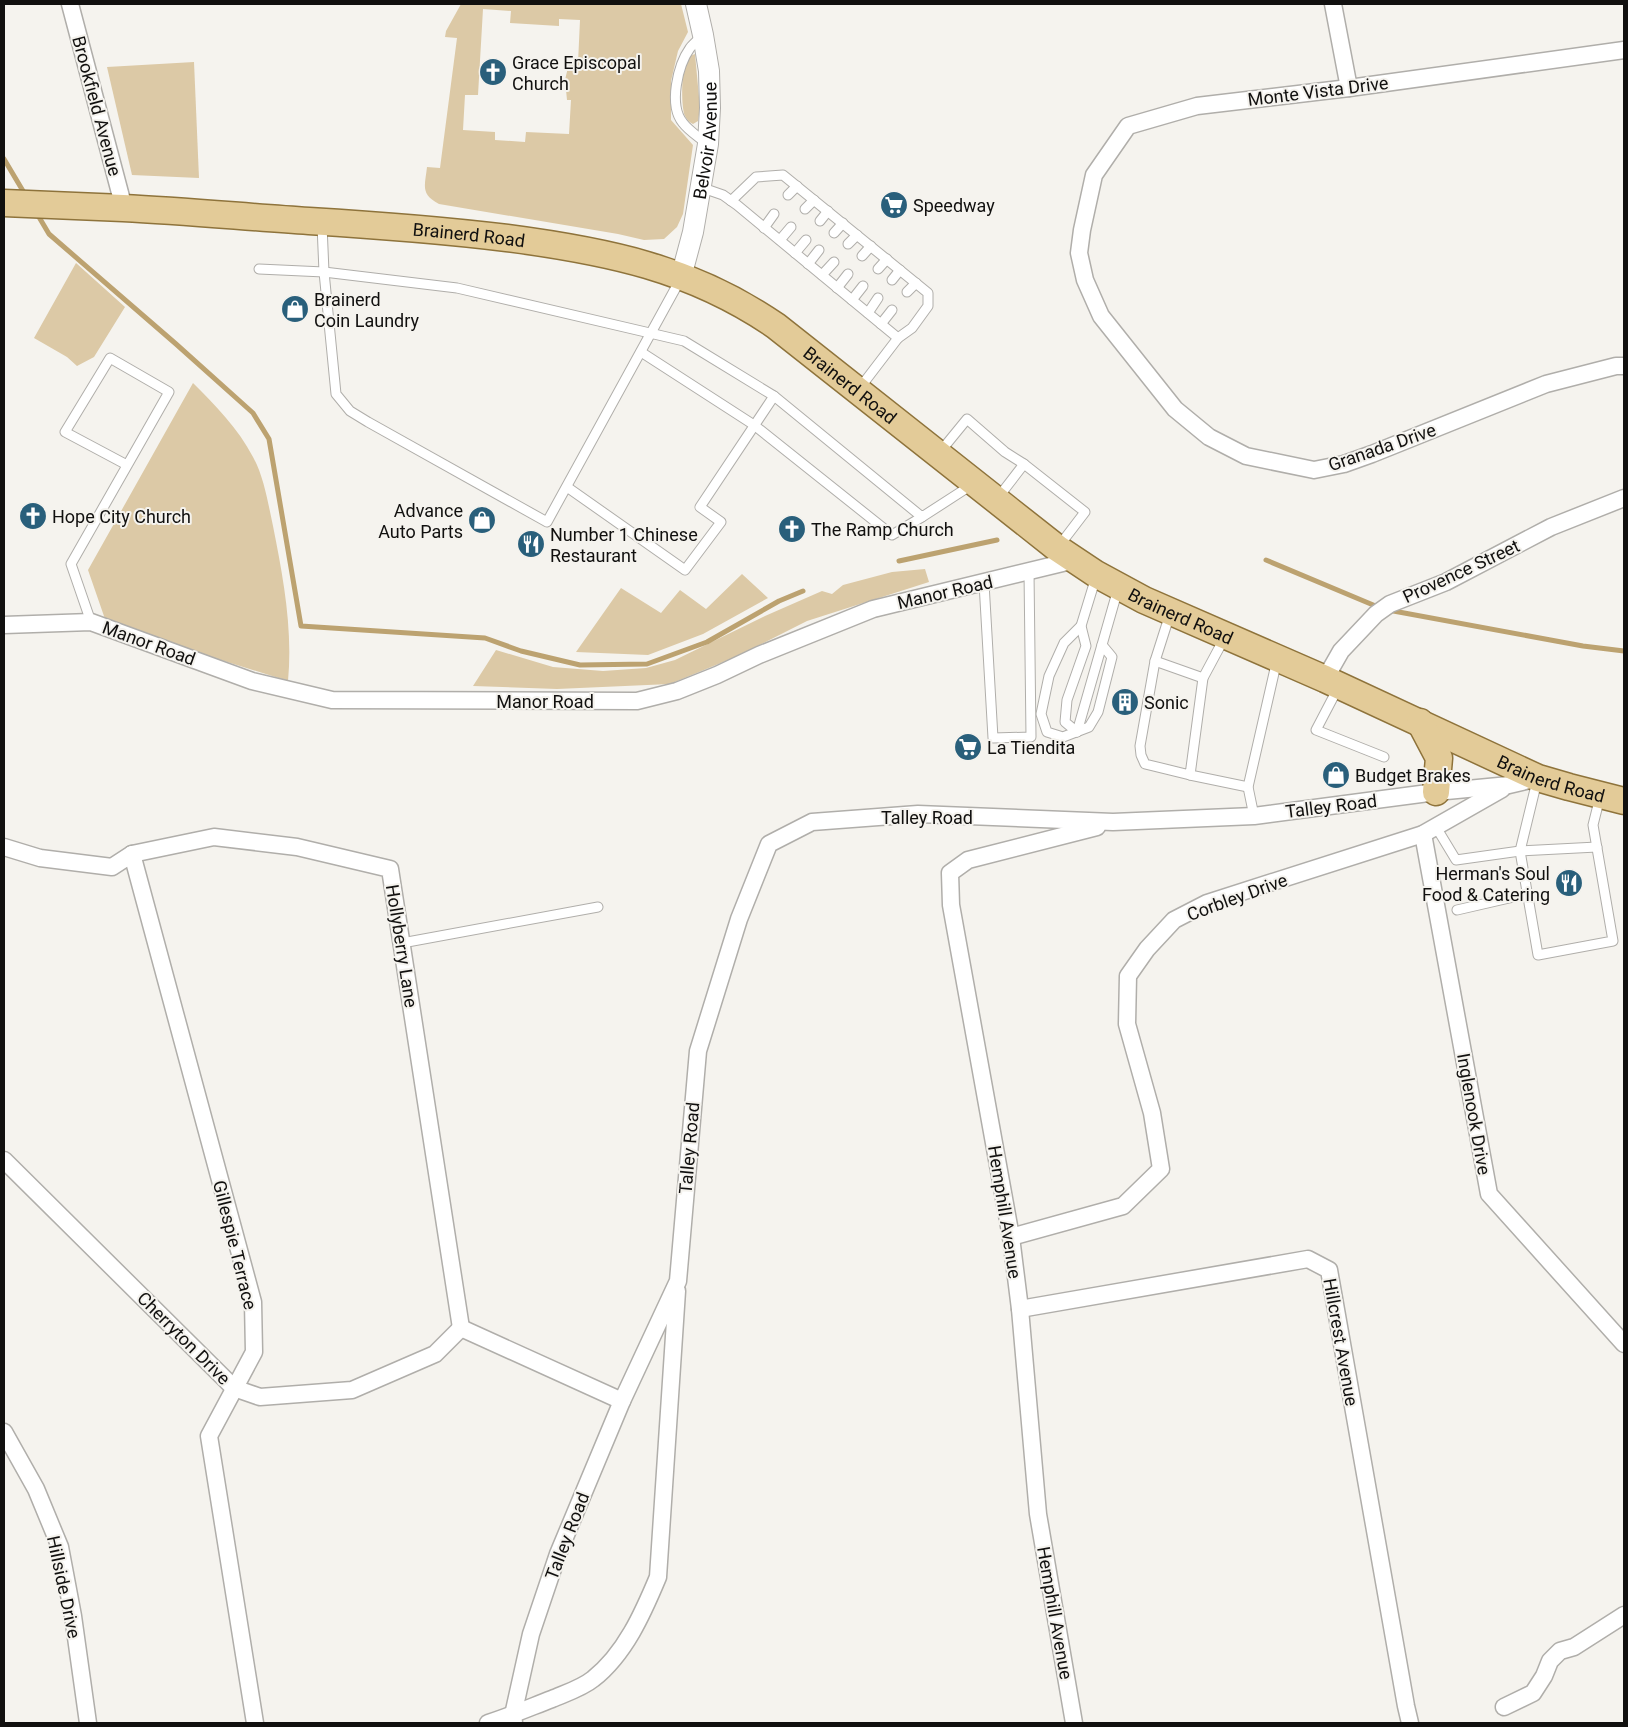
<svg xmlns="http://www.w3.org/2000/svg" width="1628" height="1727" viewBox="0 0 1628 1727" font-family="Roboto,sans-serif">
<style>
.green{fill:#dcc9a6;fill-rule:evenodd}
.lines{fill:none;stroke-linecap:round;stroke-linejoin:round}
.stream{stroke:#bca270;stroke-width:5}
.service-casing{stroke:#b0aeaa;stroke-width:11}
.minor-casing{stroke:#b0aeaa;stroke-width:19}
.tertiary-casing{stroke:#b0aeaa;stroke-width:22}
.primary-casing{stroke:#8e733b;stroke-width:29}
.service{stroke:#fff;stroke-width:9}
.minor{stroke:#fff;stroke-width:16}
.tertiary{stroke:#fff;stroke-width:20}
.primary{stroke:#e3cb98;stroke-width:26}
.labels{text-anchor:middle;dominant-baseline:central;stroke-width:4;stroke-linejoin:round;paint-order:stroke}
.poi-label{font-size:18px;fill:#11100f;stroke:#f5f3ee;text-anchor:start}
.street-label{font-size:18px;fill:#11100f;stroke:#f5f3ee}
</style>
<rect width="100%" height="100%" fill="#f5f3ee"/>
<!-- green -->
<g class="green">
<path d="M461,4H681L688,32L678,51L671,81V120L693,145L683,214L677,227L664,239L644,240L618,234L439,204C420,194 425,186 427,167L440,168L457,38L445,37L446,31ZM483,9L511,11L510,23L559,26V19L580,20L578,63H569L565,80L567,100H571L569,134L526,132L525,142L495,140V132L463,130L465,95H478Z"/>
<path d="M695,54L700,108L698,121L693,124C689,122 687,120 685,116C681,106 682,78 684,67C685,63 688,59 690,56Z"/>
<path d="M194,62L199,178L132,175L107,67Z"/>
<path d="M76,263L125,307L94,357L77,366L67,357L34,338Z"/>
<path d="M193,383C215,405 238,428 253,457C264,477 268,503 273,526C283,576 293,629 288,681L205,655L105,619L88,570Z"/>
<path d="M925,569L929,582L807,621L740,655L670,684L557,689L473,686L496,650L553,667L603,671L646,668L675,660L765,616L822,591L832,594L843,585L892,572Z"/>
<path d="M742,574L768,598L703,634L648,655L576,652L621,588L661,613L680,590L706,609Z"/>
</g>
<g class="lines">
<!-- stream -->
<g class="stream">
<path d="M4,159L26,196"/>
<path d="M36,212L49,234L176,344L253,413L269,439L301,626L485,638L521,651L580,665L647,664L707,642L779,601L803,591"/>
<path d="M1266,560L1378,607"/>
<path d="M899,561L997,540"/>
<path d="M1388,610L1583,646L1624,651"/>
</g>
<!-- service casing -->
<g class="service-casing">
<g id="service">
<path d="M701,37C698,40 693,44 690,48C678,65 668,105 683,123C689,131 699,137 707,144"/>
<path d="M700,187L723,195L737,205L898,338L859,389"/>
<path d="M788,195L797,186"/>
<path d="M731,201L756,177L783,175L928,293V306L912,328L898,338"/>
<path d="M805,209L814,200"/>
<path d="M820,221L828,211"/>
<path d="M322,225L324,272L336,394L350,411L368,422L547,522L680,280"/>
<path d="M764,228L774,214"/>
<path d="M834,233L843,223"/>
<path d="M780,240L791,227"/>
<path d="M848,244L857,235"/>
<path d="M795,253L806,240"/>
<path d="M862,256L871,246"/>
<path d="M808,264L819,250"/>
<path d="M259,269L324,272L457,288L684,341L774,396L922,517L973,484"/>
<path d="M878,269L887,259"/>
<path d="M822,275L834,262"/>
<path d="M892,280L900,270"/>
<path d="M837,288L848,274"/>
<path d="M907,292L916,283"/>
<path d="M852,300L863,286"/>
<path d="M868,313L878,298"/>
<path d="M881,324L892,310"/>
<path d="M641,352L754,425L892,535L922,517"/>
<path d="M940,452L967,419L1005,452L1024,464"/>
<path d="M567,487L685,570L721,522L700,507L774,396"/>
<path d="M997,499L1024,464L1085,512L1059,546"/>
<path d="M984,583L993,738L1031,737L1029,572"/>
<path d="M1170,614L1155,661L1140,746L1141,755L1145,764L1190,775L1203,678L1225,637"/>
<path d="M91,622L71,564L169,392L110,358L65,432L127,465"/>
<path d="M1081,626L1064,643L1049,676L1041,714L1047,732L1063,737L1089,727L1098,712L1112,657L1102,645"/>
<path d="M1155,661L1203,678"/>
<path d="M1338,688L1316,730L1384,757"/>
<path d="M1077,732L1065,722L1067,700L1086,646L1081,626L1096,577"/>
<path d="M1077,732L1118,589"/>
<path d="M1190,775L1248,787"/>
<path d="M1537,781L1520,851L1538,955L1613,941L1593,825L1600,797"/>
<path d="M1254,816L1248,787L1277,660"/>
<path d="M1436,827L1456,860L1520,851L1597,847"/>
<path d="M1457,910L1527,894"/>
<path d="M402,943L598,907"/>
</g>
</g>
<!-- minor casing -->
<g class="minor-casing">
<g id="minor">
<path d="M70,4L124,208"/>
<path d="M1333,4L1349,88"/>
<path d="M1624,50L1349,88L1197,106L1128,126L1094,175L1082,230L1079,253L1085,280L1101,316L1175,409L1209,437L1246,456L1314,470L1344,464L1372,454L1546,384L1616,366H1624"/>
<path d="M4,625L91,622L252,681L332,700L637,701L677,691L717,675L759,655L873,609L1075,560"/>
<path d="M1325,679L1341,651L1376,614L1390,604L1446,582L1551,527L1624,498"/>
<path d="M1423,834L1489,1194L1624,1344"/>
<path d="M4,847L40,858L112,867L132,854L214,837L297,847L390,869L461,1328"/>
<path d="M132,854L253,1302L254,1352L209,1436L255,1723"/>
<path d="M4,1160L234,1388L260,1397L352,1390L435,1354L461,1328L622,1401"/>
<path d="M1011,1237L1123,1206L1161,1169L1152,1113L1127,1024L1128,976L1147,949L1174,920L1207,903L1423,834L1502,789"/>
<path d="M1020,1309L1308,1259L1329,1270L1406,1706L1410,1723"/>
<path d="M4,1432L36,1489L60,1547L73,1616L88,1723"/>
<path d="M1504,1707L1533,1693L1544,1676L1550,1661L1560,1651L1574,1647L1624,1615"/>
<path d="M488,1723C510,1716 531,1707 552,1699C566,1693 582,1688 593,1679C625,1654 643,1613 658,1577L677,1291"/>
<path d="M514,1723L513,1715L531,1634L558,1554L622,1401L678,1281L698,1051L739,919L769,844L812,822L918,814L1113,822L1254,816L1436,792L1509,785L1538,778"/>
<path d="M1074,1723L1038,1514L1020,1309L1011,1237L951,905L950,873L968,860L1097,827"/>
</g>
</g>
<!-- tertiary casing -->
<g class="tertiary-casing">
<g id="tertiary">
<path id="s1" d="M681,277L693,232L708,144L710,108L709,71L703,35L696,4"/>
</g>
</g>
<!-- primary casing -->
<g class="primary-casing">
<g id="primary">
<path id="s2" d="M4,203C43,205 83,206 123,208C185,211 247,217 309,221C375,225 441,230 507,238C606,251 692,268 776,326L1057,548L1096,574L1144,600L1325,679L1538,778L1569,787L1624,801"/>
<path d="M1420,722L1439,758L1436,792"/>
</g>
</g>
<!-- service -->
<use href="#service" class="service"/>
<!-- minor -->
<use href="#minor" class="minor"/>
<!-- tertiary -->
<use href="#tertiary" class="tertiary"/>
<!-- primary -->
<use href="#primary" class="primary"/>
</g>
<!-- icons -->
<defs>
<g id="church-disc" transform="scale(1.4375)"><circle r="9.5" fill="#295f7b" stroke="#f5f3ee"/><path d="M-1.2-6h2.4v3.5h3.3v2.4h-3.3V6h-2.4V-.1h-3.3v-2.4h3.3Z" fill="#fff"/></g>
<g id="supermarket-disc" transform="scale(1.4375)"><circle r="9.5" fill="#295f7b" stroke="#f5f3ee"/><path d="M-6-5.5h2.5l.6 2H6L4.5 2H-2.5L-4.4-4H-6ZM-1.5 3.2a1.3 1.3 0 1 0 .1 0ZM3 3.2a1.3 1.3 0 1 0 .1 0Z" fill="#fff"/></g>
<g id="shop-disc" transform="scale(1.4375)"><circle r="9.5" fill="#295f7b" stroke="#f5f3ee"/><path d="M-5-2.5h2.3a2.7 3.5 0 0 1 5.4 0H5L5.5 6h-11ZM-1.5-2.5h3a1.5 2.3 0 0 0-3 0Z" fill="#fff"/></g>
<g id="restaurant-disc" transform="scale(1.4375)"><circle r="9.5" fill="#295f7b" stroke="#f5f3ee"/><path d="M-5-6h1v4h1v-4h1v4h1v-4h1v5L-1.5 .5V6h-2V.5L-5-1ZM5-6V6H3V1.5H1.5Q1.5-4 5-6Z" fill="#fff"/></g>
<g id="building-disc" transform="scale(1.4375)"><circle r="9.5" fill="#295f7b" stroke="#f5f3ee"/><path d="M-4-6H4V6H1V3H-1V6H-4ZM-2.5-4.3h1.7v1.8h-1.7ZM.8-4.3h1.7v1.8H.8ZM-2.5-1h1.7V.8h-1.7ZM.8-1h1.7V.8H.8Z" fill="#fff"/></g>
</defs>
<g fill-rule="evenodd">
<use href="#church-disc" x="493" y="72"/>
<use href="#supermarket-disc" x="894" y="205"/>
<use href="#shop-disc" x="295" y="309"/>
<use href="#church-disc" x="33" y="516"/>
<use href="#shop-disc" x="482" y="520"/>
<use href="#church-disc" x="792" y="529"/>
<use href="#restaurant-disc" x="531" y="544"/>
<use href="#building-disc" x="1125" y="702"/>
<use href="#supermarket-disc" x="968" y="747"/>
<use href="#shop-disc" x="1336" y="775"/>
<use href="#restaurant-disc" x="1569" y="883"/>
</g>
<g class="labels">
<!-- poi labels -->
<g class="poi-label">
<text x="512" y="62">Grace Episcopal<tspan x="512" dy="21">Church</tspan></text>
<text x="913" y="205">Speedway</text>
<text x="314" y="299">Brainerd<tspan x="314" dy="21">Coin Laundry</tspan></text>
<text x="463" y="510" text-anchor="end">Advance<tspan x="463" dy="21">Auto Parts</tspan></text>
<text x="52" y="516">Hope City Church</text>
<text x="811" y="529">The Ramp Church</text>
<text x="550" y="534">Number 1 Chinese<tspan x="550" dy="21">Restaurant</tspan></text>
<text x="1144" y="702">Sonic</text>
<text x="987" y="747">La Tiendita</text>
<text x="1355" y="775">Budget Brakes</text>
<text x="1550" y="873" text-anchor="end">Herman's Soul<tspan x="1550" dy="21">Food &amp; Catering</tspan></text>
</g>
<!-- street labels -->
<g class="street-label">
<text transform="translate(1318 91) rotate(-7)">Monte Vista Drive</text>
<text transform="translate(97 106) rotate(75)">Brookfield Avenue</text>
<text stroke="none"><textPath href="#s1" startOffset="139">Belvoir Avenue</textPath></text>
<text stroke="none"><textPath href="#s2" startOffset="466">Brainerd Road</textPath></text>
<text stroke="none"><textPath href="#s2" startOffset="885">Brainerd Road</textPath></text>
<text transform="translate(1382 447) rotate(-19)">Granada Drive</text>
<text transform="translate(1461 571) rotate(-25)">Provence Street</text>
<text transform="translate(945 592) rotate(-13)">Manor Road</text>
<text stroke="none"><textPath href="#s2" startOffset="1290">Brainerd Road</textPath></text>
<text transform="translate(149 643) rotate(20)">Manor Road</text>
<text x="545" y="701">Manor Road</text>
<text stroke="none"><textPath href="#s2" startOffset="1695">Brainerd Road</textPath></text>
<text transform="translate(1331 806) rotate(-7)">Talley Road</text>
<text x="927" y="817">Talley Road</text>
<text transform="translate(1237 897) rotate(-20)">Corbley Drive</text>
<text transform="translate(402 946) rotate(81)">Hollyberry Lane</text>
<text transform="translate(1474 1114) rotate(80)">Inglenook Drive</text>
<text transform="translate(689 1148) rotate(-85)">Talley Road</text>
<text transform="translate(1005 1212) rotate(81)">Hemphill Avenue</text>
<text transform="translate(235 1245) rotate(76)">Gillespie Terrace</text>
<text transform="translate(184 1338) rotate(45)">Cherryton Drive</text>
<text transform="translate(1341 1342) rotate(80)">Hillcrest Avenue</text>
<text transform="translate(567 1536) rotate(-69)">Talley Road</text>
<text transform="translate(64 1587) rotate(78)">Hillside Drive</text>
<text transform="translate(1055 1613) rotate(80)">Hemphill Avenue</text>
</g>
</g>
<!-- border -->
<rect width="1628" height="1727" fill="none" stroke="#11100f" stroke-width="10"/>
</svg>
